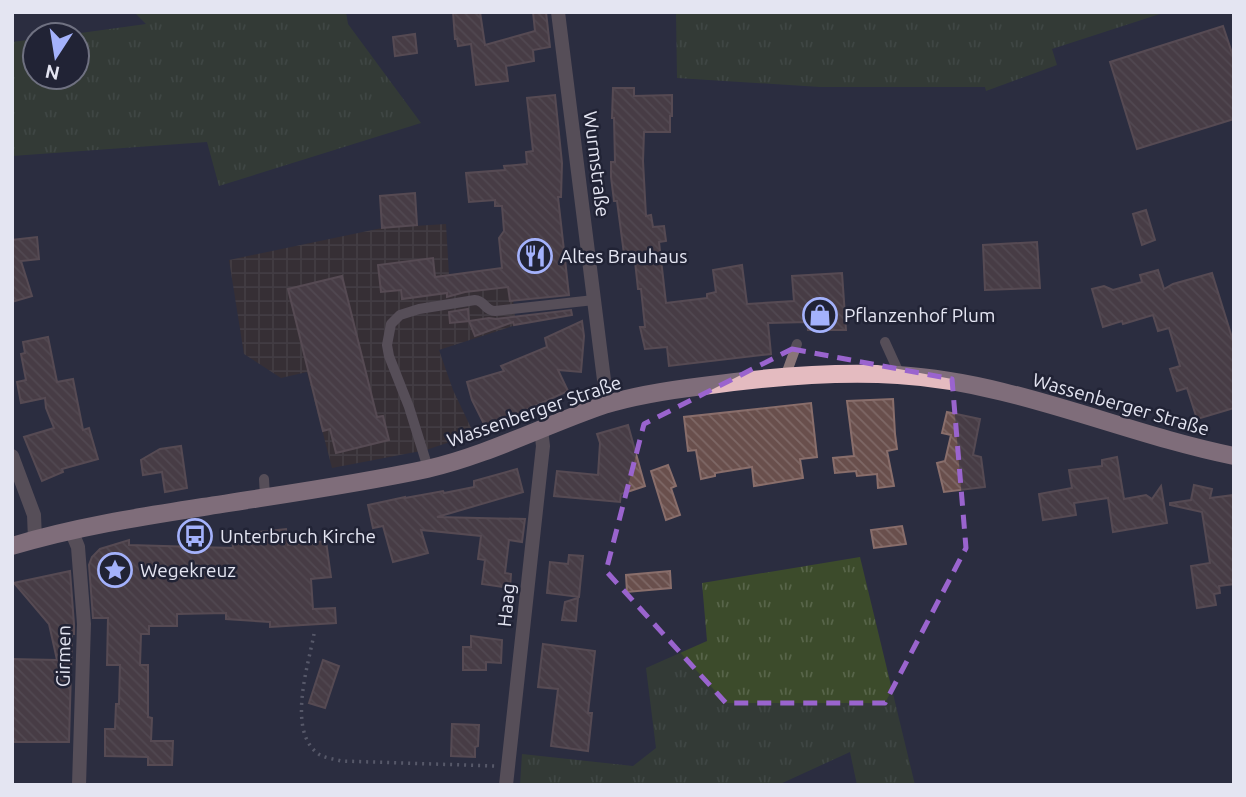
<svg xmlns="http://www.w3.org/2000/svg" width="1246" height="797" viewBox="0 0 1246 797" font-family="Ubuntu,sans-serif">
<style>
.industrial{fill:url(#industrial-grid)}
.grass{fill:url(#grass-tufts)}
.building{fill:url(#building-back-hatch);stroke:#896e6b;stroke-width:2}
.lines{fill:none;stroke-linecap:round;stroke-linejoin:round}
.path{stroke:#8b8c9c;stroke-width:3.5;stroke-dasharray:2 5;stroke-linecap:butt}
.lane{stroke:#897577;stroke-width:10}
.street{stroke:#897577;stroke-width:14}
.primary{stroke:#e4bbc0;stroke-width:18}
.marked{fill:none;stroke:#9a64ce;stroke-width:5;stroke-dasharray:14 9;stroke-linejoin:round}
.labels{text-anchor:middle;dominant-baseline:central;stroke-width:5;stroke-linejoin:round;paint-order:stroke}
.street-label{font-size:19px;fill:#e4e5f2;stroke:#212335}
.poi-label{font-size:19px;fill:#e4e5f2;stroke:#212335;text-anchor:start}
</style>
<defs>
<pattern id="industrial-grid" width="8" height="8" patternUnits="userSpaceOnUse" patternTransform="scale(1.75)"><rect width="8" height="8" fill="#433129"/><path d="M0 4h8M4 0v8" fill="none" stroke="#5e4f48"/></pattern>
<pattern id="grass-tufts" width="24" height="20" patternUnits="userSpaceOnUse" patternTransform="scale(1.75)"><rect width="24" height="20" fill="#3c4b2b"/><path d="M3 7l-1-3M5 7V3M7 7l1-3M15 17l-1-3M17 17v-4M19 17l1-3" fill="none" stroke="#58654a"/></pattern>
<pattern id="building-back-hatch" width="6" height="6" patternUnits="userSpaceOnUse" patternTransform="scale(1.75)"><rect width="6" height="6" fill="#694f4c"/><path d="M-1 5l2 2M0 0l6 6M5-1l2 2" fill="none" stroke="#7e6866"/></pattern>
</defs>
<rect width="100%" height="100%" fill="#2b2d40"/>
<!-- industrial -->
<path class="industrial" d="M446,224L449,275L496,269L512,291L516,325L439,350L453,390L474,434L426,450L332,468L307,372L281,378L244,354L229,260L382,228Z"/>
<!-- grass -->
<g class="grass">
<path d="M134,12H346L348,24L421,123L219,186L207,142L12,156V42L35,39V77H77V35H66L146,24Z"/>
<path d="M676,12H1166L1052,49L1057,65L986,91L985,87H820L677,78Z"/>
<path d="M860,557L915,785H857L850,752L778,785H520L522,754L633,766L656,748L646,668L707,641L702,583Z"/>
</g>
<!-- building -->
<g class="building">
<path d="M453,12H480L485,45L535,31L533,12H546L550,47L533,50L534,61L506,66L508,81L476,85L471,44L458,46L457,39H455Z"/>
<path d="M1223,26L1234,59V119L1137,149L1110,62Z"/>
<path d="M415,34L417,53L395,56L393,37Z"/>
<path d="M613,88H634V96L672,95V116H670V132H644L643,161L646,216L651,215L653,227L664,226L666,241L659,242L666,303L707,298V294L716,292L713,270L742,265L747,304L794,301L792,276L842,273L846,330H808L807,322L768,323L771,354L669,366L667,347L645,349L640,327H645L641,289H638L634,252L624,254L617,201H614L611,177V162H615L614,118H612Z"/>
<path d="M555,95L562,163L561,197H558L569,295L510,301L508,287L465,292L447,297V293L402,299L401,290L381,292L378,265L433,258L435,277L502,268L499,238L504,231L502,206H495V200L469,202L466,173L505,170L504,166L527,164L526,152L533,151L527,98Z"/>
<path d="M415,193L417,225L382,228L380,196Z"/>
<path d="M1146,210L1155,240L1142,245L1133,214Z"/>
<path d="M37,237L39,259L21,261L32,296L12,302V240Z"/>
<path d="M1037,242L1040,288L985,290L983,245Z"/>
<path d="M1158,270L1164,289L1173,284L1212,273L1234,344V408L1197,419L1187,388L1177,391L1170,369L1180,366L1169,328L1158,331L1153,315L1123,324L1122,321L1103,327L1092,289L1104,286L1113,290L1142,282L1140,275Z"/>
<path d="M342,276L377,417L383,416L389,440L336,453L330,429L323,431L288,289Z"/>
<path d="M468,309L469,321L450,323L449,312Z"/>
<path d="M571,310L572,315L514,325L513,322L475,336L469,321L489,318L496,319Z"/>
<path d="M582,321L584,336L581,372L558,370L568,391L486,428L472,400L467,382L504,371L501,366L547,347L545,338Z"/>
<path d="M48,337L57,382L73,379L83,430L89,428L98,459L62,469L63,472L42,481L24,437L54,428L46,408L45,398L21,403L17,382L26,380L21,354L25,353L23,342Z"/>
<path d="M893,399L895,434L897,449L887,451L894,486L878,488L877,474L857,476L856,471L835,473L833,458L854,456L847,401Z"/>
<path d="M811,403L817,457L800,459L803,478L754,486L752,467L715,473V476L701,479L696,450L688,451L684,417Z"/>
<path d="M947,412L980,419L973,455L981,457L985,487L944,492L937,463L945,461L951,435L942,433Z"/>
<path d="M628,425L645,486L621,494L620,502L554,496L557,471L598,475L600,443L597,434Z"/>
<path d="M181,446L187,488L165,492L162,472L143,475L141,460L160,449Z"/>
<path d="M1117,457L1124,499L1146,495L1152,499L1161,486L1167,523L1113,532L1108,498L1074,503L1076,515L1043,520L1039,494L1072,488L1069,470L1102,466V460Z"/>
<path d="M668,465L676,486L671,488L680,515L666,520L651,471Z"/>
<path d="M517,469L523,492L437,517L525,519L522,542L509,540L505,573L511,574L510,588L482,584L485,560L478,559L481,536L421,530L428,553L393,562L383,526L373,528L368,505L405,497V498L443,491L444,493L474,487V481Z"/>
<path d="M1194,485L1212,489L1210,498L1234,495V584L1219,586L1220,593L1214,594L1216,605L1197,608L1191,566L1210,563L1202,512L1170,505V503L1191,500Z"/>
<path d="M902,526L906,544L874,548L871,530Z"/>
<path d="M286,529L288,545L326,541L331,577L311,579L313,609L335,608L336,623L270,627V622L226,619V613L177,614V626H149V634H141L140,665H148V717L152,718L151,741H173L172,765H148V757L105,756V729H115L116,704H119L120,665H107L108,618H93L89,565L92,557L100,549L129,540V545L233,548L232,535Z"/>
<path d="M569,555L583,556L579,597L547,593L550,562L568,564Z"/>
<path d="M70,571L74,624V634H72L69,742H12V659L57,660L49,624L14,583Z"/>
<path d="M670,571L671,588L627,592L626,575Z"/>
<path d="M578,598L576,621L562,620L565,602Z"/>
<path d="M471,636L502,640L501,663L486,662V670H463V647H471Z"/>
<path d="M543,644L595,651L588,713H592L588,751L551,746L558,689L538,687Z"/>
<path d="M323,660L339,666L325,708L309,703Z"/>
<path d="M452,724L479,725L478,746L475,747V757L451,756Z"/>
</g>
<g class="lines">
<!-- path -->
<path class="path" d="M314,634C308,667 286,733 320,755C326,758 334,759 341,761L495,766"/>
<!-- lane -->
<g class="lane">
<path d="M885,342L900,375"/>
<path d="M785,377L797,344"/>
<path d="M428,468L409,407L389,356L387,345L391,324L400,315L419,309L475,300C484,300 485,311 495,311L594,300"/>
<path d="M264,479L265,497"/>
</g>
<!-- street -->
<g class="street">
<path d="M558,12L607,404"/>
<path d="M12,456L34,515L35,539"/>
<path d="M71,530L78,547L84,624L79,785"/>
<path d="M506,785L543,446L541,429"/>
</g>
<!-- primary -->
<path class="primary" d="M12,546C75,527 139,517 203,507C278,495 353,485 427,469C488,455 545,425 604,405C636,395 670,390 703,386C767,377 833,371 898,375C1014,382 1121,433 1234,456"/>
</g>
<!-- marked area -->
<path d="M0 0H1246V797H0ZM792,349L952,379L966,548L885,703H726L606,571L644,424Z" fill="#2b2d40" fill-opacity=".55" fill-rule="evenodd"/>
<path class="marked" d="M792,349L952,379L966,548L885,703H726L606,571L644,424Z"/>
<!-- icons -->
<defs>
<g id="restaurant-ring" transform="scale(1.75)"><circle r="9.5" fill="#212335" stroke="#a4b2fc" stroke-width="1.5"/><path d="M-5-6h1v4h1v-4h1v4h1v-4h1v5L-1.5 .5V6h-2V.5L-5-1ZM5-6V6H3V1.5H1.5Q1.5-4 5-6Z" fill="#a4b2fc"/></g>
<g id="shop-ring" transform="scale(1.75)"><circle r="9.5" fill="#212335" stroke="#a4b2fc" stroke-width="1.5"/><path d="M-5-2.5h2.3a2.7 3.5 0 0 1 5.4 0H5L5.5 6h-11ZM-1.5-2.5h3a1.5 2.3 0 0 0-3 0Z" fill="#a4b2fc"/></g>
<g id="bus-ring" transform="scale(1.75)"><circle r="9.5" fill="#212335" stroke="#a4b2fc" stroke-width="1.5"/><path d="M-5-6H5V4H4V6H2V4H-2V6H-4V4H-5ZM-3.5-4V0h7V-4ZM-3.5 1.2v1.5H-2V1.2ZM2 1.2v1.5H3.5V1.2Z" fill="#a4b2fc"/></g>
<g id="sight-ring" transform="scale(1.75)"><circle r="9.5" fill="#212335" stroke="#a4b2fc" stroke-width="1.5"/><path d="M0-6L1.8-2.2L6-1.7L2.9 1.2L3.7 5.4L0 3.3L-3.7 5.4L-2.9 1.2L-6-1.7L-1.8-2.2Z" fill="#a4b2fc"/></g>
</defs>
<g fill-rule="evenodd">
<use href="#restaurant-ring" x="535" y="256"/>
<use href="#shop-ring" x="820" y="315"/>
<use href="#bus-ring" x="195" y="536"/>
<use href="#sight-ring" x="115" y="570"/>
</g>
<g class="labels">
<!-- street labels -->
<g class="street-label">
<text transform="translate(597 164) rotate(83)">Wurmstraße</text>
<text transform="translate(1121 404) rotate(16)">Wassenberger Straße</text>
<text transform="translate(534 411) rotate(-19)">Wassenberger Straße</text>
<text transform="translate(506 605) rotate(-84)">Haag</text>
<text transform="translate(63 656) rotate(-89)">Girmen</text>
</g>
<!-- poi labels -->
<g class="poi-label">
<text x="560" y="256">Altes Brauhaus</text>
<text x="844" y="315">Pflanzenhof Plum</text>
<text x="220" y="536">Unterbruch Kirche</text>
<text x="140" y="570">Wegekreuz</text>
</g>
</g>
<!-- border -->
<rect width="1246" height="797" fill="none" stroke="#e4e5f2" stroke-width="28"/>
<!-- north arrow -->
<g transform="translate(56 56) rotate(192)"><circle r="33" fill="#212335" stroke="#6f7181" stroke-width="2"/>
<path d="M0-5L12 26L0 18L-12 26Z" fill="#a4b2fc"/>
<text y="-10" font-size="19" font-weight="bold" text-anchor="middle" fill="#e4e5f2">N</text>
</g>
</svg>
